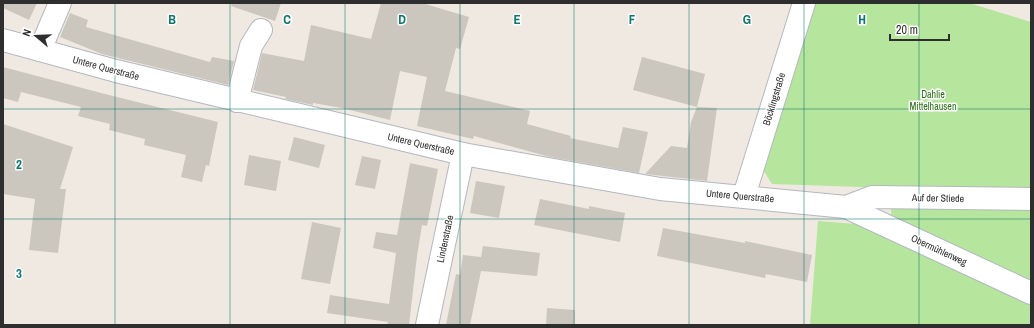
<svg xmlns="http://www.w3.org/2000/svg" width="1034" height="328" viewBox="0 0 1034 328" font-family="'Archivo Narrow',sans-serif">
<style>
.green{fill:#b6e59e}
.building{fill:#cbc7bf}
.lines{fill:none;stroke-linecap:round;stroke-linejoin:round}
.minor-casing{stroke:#b4b7c1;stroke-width:24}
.minor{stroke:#fff;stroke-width:22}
.grid{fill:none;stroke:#0f766e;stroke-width:1;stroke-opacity:0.55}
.labels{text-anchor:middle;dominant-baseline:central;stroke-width:3;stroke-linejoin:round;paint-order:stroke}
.street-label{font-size:10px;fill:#2e2e2e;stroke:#fff}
.park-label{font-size:10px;fill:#2c6e1b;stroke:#fff}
.grid-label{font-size:13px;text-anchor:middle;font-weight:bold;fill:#0f766e;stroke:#fff;stroke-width:3;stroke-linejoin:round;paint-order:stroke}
</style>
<rect width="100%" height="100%" fill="#efe9e1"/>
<!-- green -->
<g class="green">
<path d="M814,3H969L1031,22V282L891,216L892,188L772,184L762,168Z"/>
<path d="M818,221L857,224L1031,303V325H810Z"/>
</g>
<!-- building -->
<g class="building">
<path d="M3,3H37L29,20L3,8Z"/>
<path d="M232,3H281L275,21L231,6Z"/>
<path d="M381,3H422L469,17L460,49L456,48L445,91L530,111L527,124L571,136L570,138L618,148L623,127L648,132L639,173L550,157L474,136L473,139L417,126L427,77L400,71L390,120L342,108L313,103V105L285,99L286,97L253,90L262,53L304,61L311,25L371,39Z"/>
<path d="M70,13L88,20L86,27L210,62L212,57L234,61L228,85L102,54L60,37Z"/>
<path d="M642,57L705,74L697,107L633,90Z"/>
<path d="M3,67L105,94L218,122L209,166L206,165L202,182L181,177L186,155L144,145L145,139L109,130L110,124L78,116L81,107L21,92L18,102L3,98Z"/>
<path d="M697,107L717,108L707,181L645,174L671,146L687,148L691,122Z"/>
<path d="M3,124L73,147L60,189H66L58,253L29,250L35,199L3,194Z"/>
<path d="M294,137L325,145L319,168L288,160Z"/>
<path d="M249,155L281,161L276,191L244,185Z"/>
<path d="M362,156L381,160L375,189L355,185Z"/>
<path d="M410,163L438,169L427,226L422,225L417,256L409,325H387L388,322L327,313L330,295L389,304L396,253L373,248L376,232L397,235Z"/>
<path d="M476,181L505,186L499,218L470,213Z"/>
<path d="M540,199L589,209V206L625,213L620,242L534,225Z"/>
<path d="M312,222L341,228L330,284L301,279Z"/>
<path d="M663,228L745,243V241L812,255L807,282L766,274L765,278L657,256Z"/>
<path d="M483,246L540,253L537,276L481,271L470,325H446L456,274L460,275L463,255L481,257Z"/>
<path d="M547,308L575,310V325H546Z"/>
</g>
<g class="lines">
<!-- minor casing -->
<g class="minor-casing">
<g id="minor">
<path d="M3,40L116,71L463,154L660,189L846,207L1031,293"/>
<path d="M40,50L60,3"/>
<path d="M237,101L251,46L261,30"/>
<path d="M744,196L804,3"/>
<path d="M846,207L872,197L1031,199"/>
<path d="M427,325L463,154"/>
</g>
</g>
<!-- minor -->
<use href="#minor" class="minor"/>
</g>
<!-- grid -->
<path class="grid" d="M115,3V325M230,3V325M345,3V325M460,3V325M574,3V325M689,3V325M804,3V325M919,3V325M3,109H1031M3,219H1031"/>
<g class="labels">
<!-- street labels -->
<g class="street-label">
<text transform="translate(106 68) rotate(15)">Untere Querstraße</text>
<text transform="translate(774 99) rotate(-73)">Böcklingstraße</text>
<text transform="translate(421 144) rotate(13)">Untere Querstraße</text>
<text transform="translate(740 196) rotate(5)">Untere Querstraße</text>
<text transform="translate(938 198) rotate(1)">Auf der Stiede</text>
<text transform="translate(445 239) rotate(-78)">Lindenstraße</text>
<text transform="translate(939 250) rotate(25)">Obermühlenweg</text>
</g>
<!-- park labels -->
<g class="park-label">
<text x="933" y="94">Dahlie<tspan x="933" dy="12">Mittelhausen</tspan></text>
</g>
</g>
<g class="grid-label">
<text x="172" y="24">B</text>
<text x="287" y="24">C</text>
<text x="402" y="24">D</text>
<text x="517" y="24">E</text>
<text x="632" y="24">F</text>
<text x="747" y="24">G</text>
<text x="862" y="24">H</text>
<text x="19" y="169">2</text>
<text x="19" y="278">3</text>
</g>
<!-- border -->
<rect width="1034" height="328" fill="none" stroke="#2e2e2e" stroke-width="8"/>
<!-- north arrow -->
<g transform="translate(36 36) rotate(289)" stroke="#ffffff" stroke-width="3" paint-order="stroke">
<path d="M0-3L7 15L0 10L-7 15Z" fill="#2e2e2e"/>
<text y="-6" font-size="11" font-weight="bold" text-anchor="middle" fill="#2e2e2e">N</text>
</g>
<!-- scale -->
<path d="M890 34v6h59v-6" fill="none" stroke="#2e2e2e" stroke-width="2"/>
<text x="896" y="34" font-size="12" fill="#2e2e2e" stroke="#ffffff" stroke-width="3" paint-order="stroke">20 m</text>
</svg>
